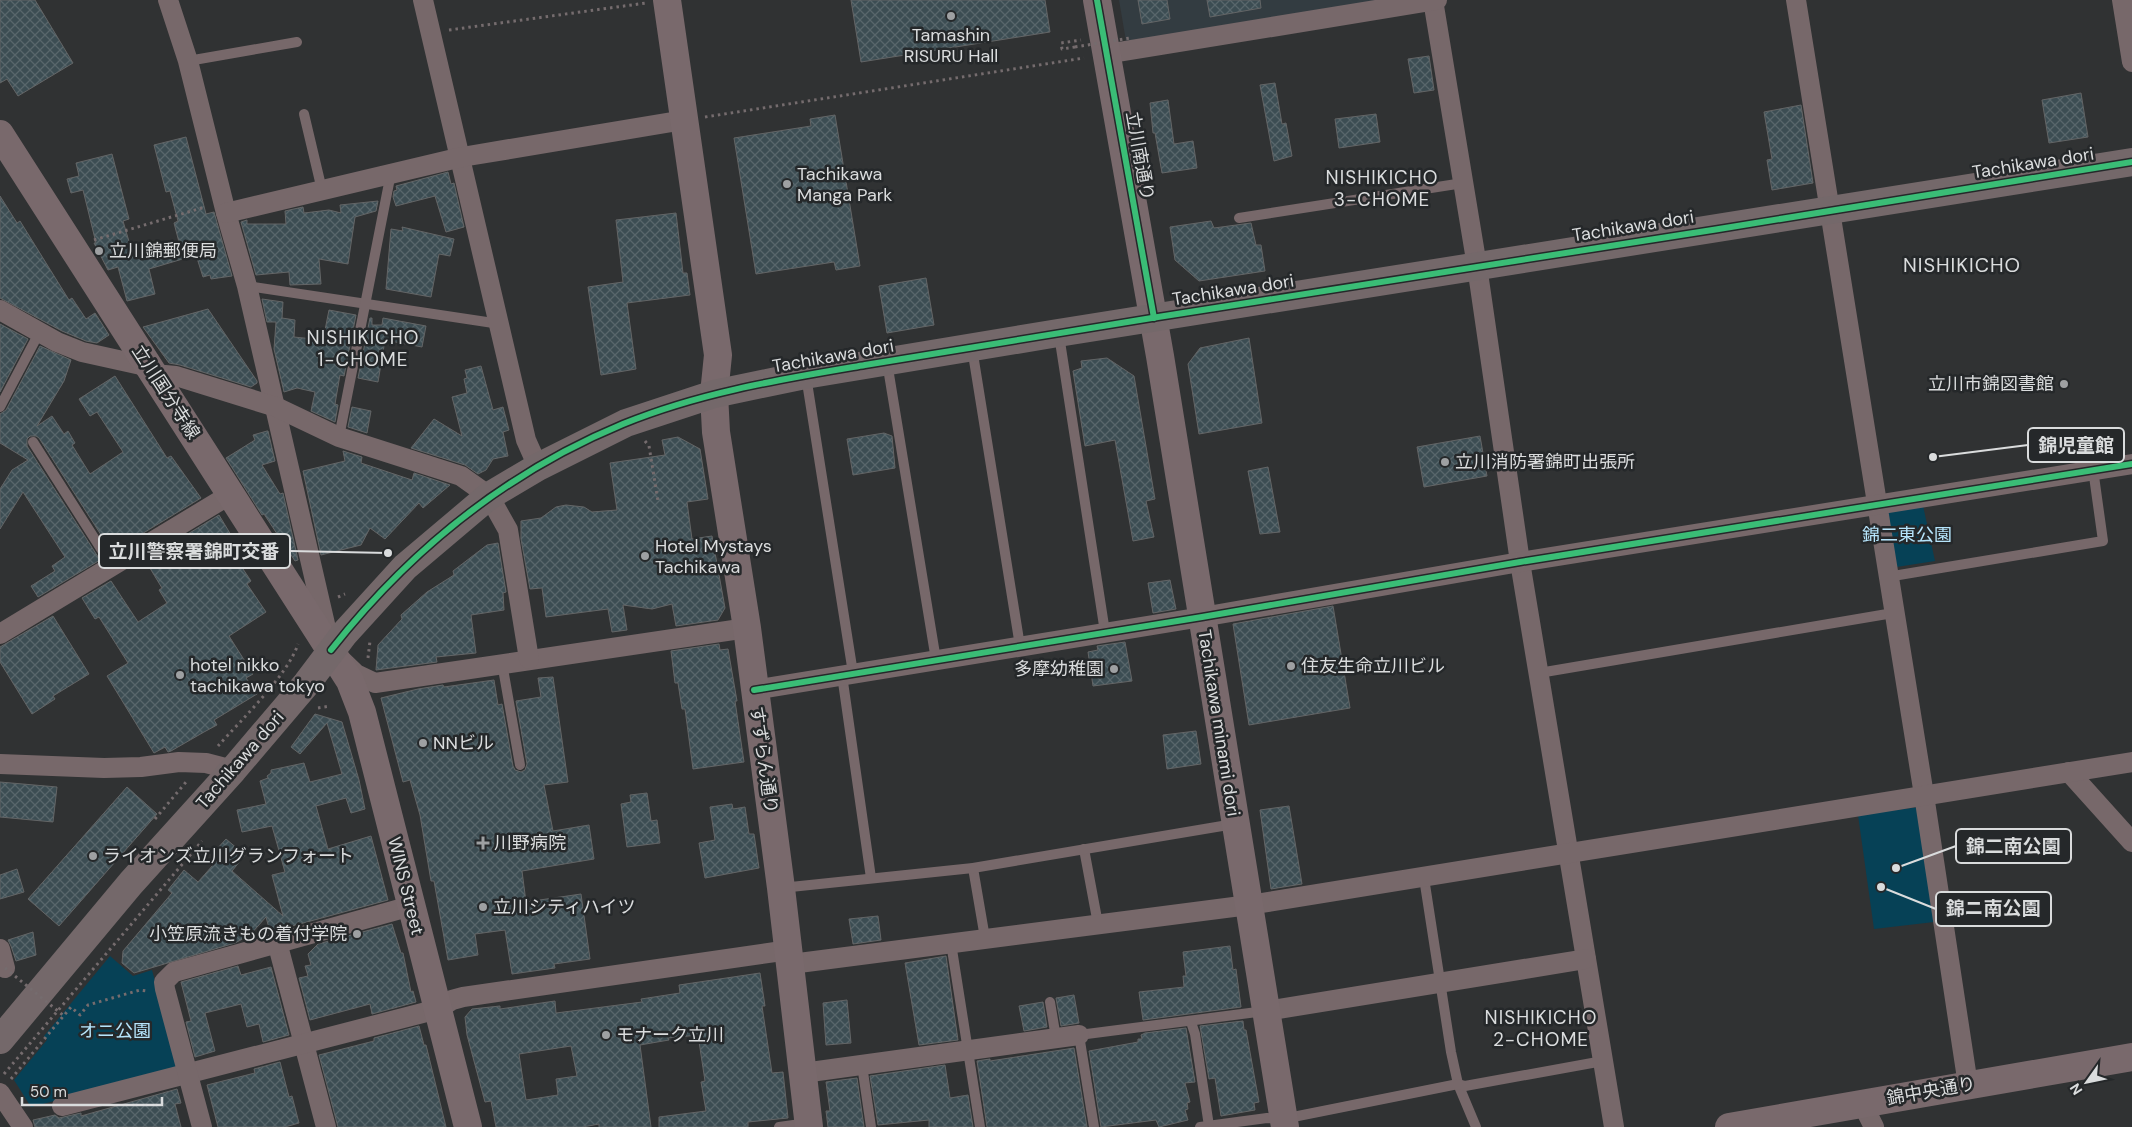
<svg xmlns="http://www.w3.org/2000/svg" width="2132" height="1127" viewBox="0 0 2132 1127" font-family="'DM Sans','Noto Sans JP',sans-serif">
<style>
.built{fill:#333c41}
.park{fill:#064156}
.building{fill:url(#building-cross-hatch);stroke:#636566;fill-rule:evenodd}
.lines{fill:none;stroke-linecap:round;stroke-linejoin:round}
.path{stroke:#756c6e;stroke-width:3;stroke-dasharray:2.5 4;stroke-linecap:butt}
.lane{stroke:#77686a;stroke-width:10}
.street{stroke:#77686a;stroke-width:20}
.secondary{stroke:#79696c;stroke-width:28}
.primary{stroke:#74686a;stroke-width:28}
.path-bridge{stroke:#756c6e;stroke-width:3;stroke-dasharray:2.5 4;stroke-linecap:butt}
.cycleway-casing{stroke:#25282a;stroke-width:9}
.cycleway{stroke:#3abd76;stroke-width:6}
.poi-dot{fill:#9ea0a2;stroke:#25282a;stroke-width:2}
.labels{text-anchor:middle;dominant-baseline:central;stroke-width:5;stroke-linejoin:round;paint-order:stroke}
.poi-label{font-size:18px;fill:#dadcdd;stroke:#25282a;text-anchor:start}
.street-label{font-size:18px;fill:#dadcdd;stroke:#25282a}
.park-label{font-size:18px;fill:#b6e5fc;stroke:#25282a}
.neighbourhood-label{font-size:19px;letter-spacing:1px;fill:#dadcdd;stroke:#25282a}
.quarter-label{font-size:20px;letter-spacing:1px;fill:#dadcdd;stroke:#25282a}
.leader{fill:none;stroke:#dadcdd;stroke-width:2}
.callout-dot{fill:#dadcdd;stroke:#25282a;stroke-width:2}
.callout{fill:#25282a;stroke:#dadcdd;stroke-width:2}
.callout-label{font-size:19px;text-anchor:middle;font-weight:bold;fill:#dadcdd}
</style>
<defs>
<pattern id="building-cross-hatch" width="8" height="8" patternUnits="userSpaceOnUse" patternTransform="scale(1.25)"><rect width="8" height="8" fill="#3c4d53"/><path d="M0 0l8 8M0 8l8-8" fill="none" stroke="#58666b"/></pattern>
</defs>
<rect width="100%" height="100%" fill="#303233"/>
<!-- built -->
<path class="built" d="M1119,0H1433L1126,41Z"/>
<!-- park -->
<g class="park">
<path d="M1922,501L1935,561L1890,568L1879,509Z"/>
<path d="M1919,807L1934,922L1874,929L1858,815Z"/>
<path d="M110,956L133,976L152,970L178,1065L175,1070L31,1107L14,1080L47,1040L44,1036Z"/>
</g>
<!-- building -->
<g class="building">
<path d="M0,0H35L73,63L18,96L7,79L0,83Z"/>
<path d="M851,0H1045L1050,32L861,62Z"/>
<path d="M1138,0H1167L1170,19L1142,24Z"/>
<path d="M1207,0H1260L1261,8L1210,17Z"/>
<path d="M1429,56L1434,90L1414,93L1408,59Z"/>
<path d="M1275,83L1282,124L1286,123L1292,156L1274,161L1260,85Z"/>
<path d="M2081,93L2088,137L2049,143L2042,100Z"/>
<path d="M1168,100L1174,144L1193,141L1197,168L1162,173L1155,133H1153L1150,103Z"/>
<path d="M1801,105L1813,183L1772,190L1767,160L1772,159L1764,112Z"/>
<path d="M1376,114L1380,142L1339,148L1335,119Z"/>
<path d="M835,115L860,266L836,270L834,262L756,274L734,138L811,126L810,119Z"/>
<path d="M186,137L206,214L214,212L232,276L211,279L210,275L203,277L196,255L149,269L155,294L127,301L118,267L108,270L94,243H96L83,190L71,193L67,179L79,176L76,163L112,154L129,219L123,221L133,255L179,242L174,223L178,221L170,191L166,192L154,145Z"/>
<path d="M448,172L451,184L454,183L464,227L446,232L435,196L396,206L393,197L394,191L397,190L396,186Z"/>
<path d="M0,196L17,223L20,221L69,300L72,298L86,319L95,313L109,335L97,343L86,341L62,331L0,298Z"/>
<path d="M378,201L376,211L355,217L348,264L319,259L321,284L290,285L289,272L256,275L241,222L247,220V224H286L285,211L303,207L304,213L329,210L341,213L340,205Z"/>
<path d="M676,213L683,273H687L690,295L627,303L636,369L601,375L588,287L623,282L616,220Z"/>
<path d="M1211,221L1214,228L1251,223L1256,245H1261L1265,271L1199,281L1175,260L1170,227Z"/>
<path d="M402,227L454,239L450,256L439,254L431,297L386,289L391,229L403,231Z"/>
<path d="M926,278L934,325L887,333L879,286Z"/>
<path d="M262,299L283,302L282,318L295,320L294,337L323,340L329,310L356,315L344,376L340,375L335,404L338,405L335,422L311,411L315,392L297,388L284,392L274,349L276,322H267Z"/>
<path d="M208,309L257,381V383L251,387L180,365L169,363L143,327Z"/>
<path d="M370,318H372V325H382L383,318L426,326L422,347L385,340L378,382L358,378Z"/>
<path d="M0,324L28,339L0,392Z"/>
<path d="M1249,338L1262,423L1199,434L1188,364L1200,348Z"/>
<path d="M40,346L71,360L64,381L37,426L52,416L64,434L68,431L75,443L72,445L90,474L123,452L97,412L90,416L79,399L115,376L167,458L171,456L201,498L112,552L39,438L36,436H30L27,439V446L100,560L38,597L31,586L55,571L52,566L65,557L23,492L0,529V489L12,470L28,460L0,443V414L6,410Z"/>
<path d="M1107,358L1134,376L1155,499L1146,501L1154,537L1133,541L1115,440L1085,446L1073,371L1082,368L1081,361Z"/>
<path d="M481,366L493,410L503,407L509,430L503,432L508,456L493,459L486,470L478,474L465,465L411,448L434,419L462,436L452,397L467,393L464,379L467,378L465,370Z"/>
<path d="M352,407L371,411L367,433L348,427Z"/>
<path d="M267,431H268L275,461L262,465L280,494L283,493L298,560L295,561L264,514L262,515L226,458L255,440L253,435Z"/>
<path d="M884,433L892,436L895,468L853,475L847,439Z"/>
<path d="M1480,436L1487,476L1424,487L1417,447Z"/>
<path d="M678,437L700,449L708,499L687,502L692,539L712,536L725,608L718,620L676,626L672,604L652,609L623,605L627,630L612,632L608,609L546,617L542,588L530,589L521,539V521L541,518L556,507L566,505L584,507L592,512L617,510L610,463L665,455L662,440Z"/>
<path d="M343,451L362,457L361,463L412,480L414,473L450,485L423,508L419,503L385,539L370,528L361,545L321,555L303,471L345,461Z"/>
<path d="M1268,467L1280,532L1260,534L1248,471Z"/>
<path d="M219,515L234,540L227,545L251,581L247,584L266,612L229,636L253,674L246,678L257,694L214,720L217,725L204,732L171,751L168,752L165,747L154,753L107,676L128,663L99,617L95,619L82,598L111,581L138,622L167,603L159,590L162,588L145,560Z"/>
<path d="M498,543L506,592L503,593L504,610L471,615L476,653L436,657L437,662L376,670L378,645L402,619L401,615L427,592L454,575L453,571L487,545Z"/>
<path d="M1170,580L1176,609L1153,613L1148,583Z"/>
<path d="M1333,606L1350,708L1249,725L1233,624Z"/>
<path d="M53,616L89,674L53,696L55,699L32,714L0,662V647Z"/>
<path d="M1125,642L1132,681L1093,686L1088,652L1098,650L1097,646Z"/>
<path d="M719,644L720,650L728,649L737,701H735L744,762L693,769L685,709H682L678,683H675L671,651Z"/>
<path d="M553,677L568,782L544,785L553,831L589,825L594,859L522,871L526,902L581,894L590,959L554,964L555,968L512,974L505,930L475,934L478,955L448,960L434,881H431L420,815L410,780L403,782L381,698L418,689L443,685L444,687L494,680L498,705L502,704L513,766L515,770L521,772L525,770L527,764L516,701L541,697L538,678Z"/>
<path d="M315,714L342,722L359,780L365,809L351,813L346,798L316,806L328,849L371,836L388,900L270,932L266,917L250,935L235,943L134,973L122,963L123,951L172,893L168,890L184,870L198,882L221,856L215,851L226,839L245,855L232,871L283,916L272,875L285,872L272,826L242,832L237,810L266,804L260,781L268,778L267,776L271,773V770L304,763L310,782L342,774L327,723L300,754L291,747Z"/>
<path d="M1196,731L1201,764L1167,769L1163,735Z"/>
<path d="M0,782L57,787L53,822L0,817Z"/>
<path d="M127,787L157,814L59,926L28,899Z"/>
<path d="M647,793L651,821L657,820L660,843L627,847L621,804L631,802L630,795Z"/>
<path d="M732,804L733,809L745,807L749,834H754L759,868L705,878L699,843L715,840L710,807Z"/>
<path d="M1289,806L1302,884L1271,889L1260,810Z"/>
<path d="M17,869L24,892L0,899V875Z"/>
<path d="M878,916L881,940L853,944L849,919Z"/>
<path d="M392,924L401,953H403L411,992L413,991L416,1002L372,1014L370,1004L310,1020L299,978L308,976L305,966L311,965L308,954L318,944Z"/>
<path d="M33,932L36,955L16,961L11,946L8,940Z"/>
<path d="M1230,946L1233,970L1236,969L1241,1007L1143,1020L1139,992L1184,987L1183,976H1186L1183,952Z"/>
<path d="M946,956L958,1040L919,1045L905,963Z"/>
<path d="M238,966L241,975L271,967L289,1035L263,1042L259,1024L247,1027L241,1004L205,1013L215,1051L195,1057L186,1022L191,1021L181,982Z"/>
<path d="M760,973L765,1006H762L772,1073L783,1072L788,1118L748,1122V1127H659V1117L706,1111L701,1082L705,1081L698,1035L668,1038L669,1040L640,1045L651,1127H599V1124L583,1127H496L491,1101L485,1102L467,1035L465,1017L472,1009L500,1006V1009L555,1001L556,1013L642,1002L641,999L680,993L679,985ZM571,1046L577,1076L556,1079L558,1095L526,1100L519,1054Z"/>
<path d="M1074,995L1079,1023L1061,1026L1056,998Z"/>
<path d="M847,1000L851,1043L826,1045L823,1003Z"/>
<path d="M1043,1002L1047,1027L1024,1031L1019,1006Z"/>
<path d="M1243,1021L1244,1030H1246L1259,1102L1254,1103L1255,1110L1221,1116L1215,1078L1209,1079L1200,1026Z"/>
<path d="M419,1026L424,1045H426L446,1127H338L319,1055L374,1041V1038Z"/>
<path d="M1186,1028L1195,1082L1185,1083L1190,1102L1187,1103L1188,1109L1185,1110L1188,1120L1159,1127L1156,1120L1101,1127L1089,1051L1138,1042V1039H1142L1141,1035L1145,1033Z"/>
<path d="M1074,1048L1087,1127H987L977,1061L990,1059V1061Z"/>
<path d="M280,1062L289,1097L292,1096L299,1123L285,1127H218L207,1085L255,1073L254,1069Z"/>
<path d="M945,1065L950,1098L968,1095L973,1127H929V1120L878,1125L870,1076Z"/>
<path d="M857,1078L864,1127H828L826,1111H830L826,1082Z"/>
<path d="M177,1089L181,1103L175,1104L181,1127H35L33,1120L55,1115L59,1118L81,1113V1116Z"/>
</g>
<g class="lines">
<!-- path -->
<g class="path">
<path d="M449,30L646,3"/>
<path d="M1075,47L1062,49L1061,43L1081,40"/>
<path d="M705,117L1084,58"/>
<path d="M94,240L205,207"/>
<path d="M645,441L649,446L658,501"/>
<path d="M338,597L345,594"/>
<path d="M368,658L370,641"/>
<path d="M318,708L330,706"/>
<path d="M218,746C241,720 288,675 298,644"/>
<path d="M155,819L186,782"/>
<path d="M4,1074L202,841"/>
<path d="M11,1079L71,1007L80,1015L88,1005L140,990L147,991"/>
</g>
<!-- lane -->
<g class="lane">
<path d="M188,61L297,42"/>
<path d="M304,114L322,190"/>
<path d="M1239,218L1463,183"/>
<path d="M247,286L500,324"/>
<path d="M1059,335L1105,632"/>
<path d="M972,348L1020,646"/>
<path d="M887,362L936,660"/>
<path d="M806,376L853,673"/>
<path d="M0,407L39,333"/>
<path d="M339,437L391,173"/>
<path d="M33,442L112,566"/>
<path d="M1887,577L2103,541L2093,469"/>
<path d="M502,663L520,765"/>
<path d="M1539,673L1893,613"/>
<path d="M842,675L871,878"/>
<path d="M1084,849L1098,924"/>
<path d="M973,868L985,938"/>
<path d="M1424,878L1451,1052L1458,1084L1476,1127"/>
<path d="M781,888L973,868L1234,824"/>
<path d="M951,943L980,1127"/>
<path d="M1050,1002L1056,1038"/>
<path d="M1191,1022L1195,1034L1209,1126"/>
<path d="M862,1065L871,1127"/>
<path d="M779,1127L808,1123"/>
<path d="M1094,1127L1079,1035L1265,1011"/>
<path d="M1200,1127L1267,1118L1283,1119L1458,1084L1465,1086L1603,1061"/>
</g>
<!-- street -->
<g class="street">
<path d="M168,0L188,61L226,213L247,286L331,650L356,674L375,683L747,628"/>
<path d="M423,0L526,440L538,467"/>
<path d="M1433,0L1477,266L1520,562L1614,1127"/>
<path d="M1796,0L1924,795L1968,1085"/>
<path d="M2122,0L2132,62"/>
<path d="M1106,54L1437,0"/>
<path d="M226,213L462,157L684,120"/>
<path d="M0,310L57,342L82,352L150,367"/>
<path d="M154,374L176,376L276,407L339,437L461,476L489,496L508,530L529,659"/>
<path d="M0,634L231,494"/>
<path d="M754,690L1202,617L1520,562L2132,464"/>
<path d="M0,764L104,768L141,767L179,762L206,763L233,770"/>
<path d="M2069,772L2132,842"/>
<path d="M277,942L326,1127"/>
<path d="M0,949L5,968"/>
<path d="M791,964L1249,905L2132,762"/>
<path d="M1266,1011L1586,959"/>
<path d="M803,1073L1079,1035"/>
<path d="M0,1093L23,1127"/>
<path d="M1862,1103L1874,1127"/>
<path d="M62,1106L438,1009L452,1000L463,997L789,950"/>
<path d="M202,1127L165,989L164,982L174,972L411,906"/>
</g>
<!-- secondary -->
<g class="secondary">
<path d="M667,0L718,355L714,394L716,432L747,628L781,888L809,1127"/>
<path d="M1097,0L1160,356L1285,1127"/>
<path d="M0,134L350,681L362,712L468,1127"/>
<path d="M1729,1127L2132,1057"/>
</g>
<!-- primary -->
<path class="primary" d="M0,1040L131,883L233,770L307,683L344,634L405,567L489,496L538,467L626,423L714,394L805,375L1058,333L2132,162"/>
<!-- path-bridge -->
<g class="path-bridge">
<path d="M1075,47L1130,38"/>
<path d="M5,968L64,1016"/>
</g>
<!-- cycleway casing -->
<g class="cycleway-casing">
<g id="cycleway">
<path d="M1097,0L1154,318"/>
<path d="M331,650C409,551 507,472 623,424C701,392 783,379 865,365C962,349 1060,333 1158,317C1482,266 1808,216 2132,162"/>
<path d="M754,690L1202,617L1520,562L2132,464"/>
</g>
</g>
<!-- cycleway -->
<use href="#cycleway" class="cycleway"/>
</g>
<!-- markers -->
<g class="poi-dot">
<circle cx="951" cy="16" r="5"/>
<circle cx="787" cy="184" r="5"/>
<circle cx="99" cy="251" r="5"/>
<circle cx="2064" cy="384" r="5"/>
<circle cx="1445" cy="462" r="5"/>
<circle cx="645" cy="556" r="5"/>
<circle cx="1291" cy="666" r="5"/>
<circle cx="1114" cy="669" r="5"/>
<circle cx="180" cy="675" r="5"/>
<circle cx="423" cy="743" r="5"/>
<path d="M480.5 835.5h5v5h5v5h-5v5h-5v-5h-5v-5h5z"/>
<circle cx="93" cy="856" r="5"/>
<circle cx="483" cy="907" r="5"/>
<circle cx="357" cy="934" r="5"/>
<circle cx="606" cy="1035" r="5"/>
</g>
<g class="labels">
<!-- poi labels -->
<g class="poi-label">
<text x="951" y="35" text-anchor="middle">Tamashin<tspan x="951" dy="21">RISURU Hall</tspan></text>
<text x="797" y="174">Tachikawa<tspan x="797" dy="21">Manga Park</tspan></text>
<text x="109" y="251">立川錦郵便局</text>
<text x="2054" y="384" text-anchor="end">立川市錦図書館</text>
<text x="1455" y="462">立川消防署錦町出張所</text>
<text x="655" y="546">Hotel Mystays<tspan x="655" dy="21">Tachikawa</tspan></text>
<text x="190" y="665">hotel nikko<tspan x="190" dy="21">tachikawa tokyo</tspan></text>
<text x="1301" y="666">住友生命立川ビル</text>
<text x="1104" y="669" text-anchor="end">多摩幼稚園</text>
<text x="433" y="743">NNビル</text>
<text x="494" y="843">川野病院</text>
<text x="103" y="856">ライオンズ立川グランフォート</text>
<text x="493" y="907">立川シティハイツ</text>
<text x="347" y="934" text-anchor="end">小笠原流きもの着付学院</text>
<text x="616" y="1035">モナーク立川</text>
</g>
<!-- street labels -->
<g class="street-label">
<text transform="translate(1140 156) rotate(80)">立川南通り</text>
<text transform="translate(2033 163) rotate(-9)">Tachikawa dori</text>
<text transform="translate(1633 226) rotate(-9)">Tachikawa dori</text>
<text transform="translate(1233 290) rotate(-9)">Tachikawa dori</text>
<text transform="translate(833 356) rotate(-10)">Tachikawa dori</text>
<text transform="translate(166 392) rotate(57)">立川国分寺線</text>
<text transform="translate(1219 723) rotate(81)">Tachikawa minami dori</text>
<text transform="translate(240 760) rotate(-49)">Tachikawa dori</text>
<text transform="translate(764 760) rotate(82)">すずらん通り</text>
<text transform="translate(406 886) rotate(76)">WINS Street</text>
<text transform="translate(1931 1091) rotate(-10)">錦中央通り</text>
</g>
<!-- park labels -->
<g class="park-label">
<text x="1907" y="535">錦二東公園</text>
<text x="115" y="1031">オニ公園</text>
</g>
<!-- neighbourhood labels -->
<g class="neighbourhood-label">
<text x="1382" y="177">NISHIKICHO<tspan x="1382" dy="22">3-CHOME</tspan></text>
<text x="363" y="337">NISHIKICHO<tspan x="363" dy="22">1-CHOME</tspan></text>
<text x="1541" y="1017">NISHIKICHO<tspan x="1541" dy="22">2-CHOME</tspan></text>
</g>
<!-- quarter labels -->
<g class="quarter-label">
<text x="1962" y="265">NISHIKICHO</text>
</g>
</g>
<!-- callouts -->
<path class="leader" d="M1933 457L2028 445M388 553L290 551M1896 868L1956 846M1881 887L1936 909"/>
<g class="callout-dot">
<circle cx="1933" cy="457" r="5"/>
<circle cx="388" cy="553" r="5"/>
<circle cx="1896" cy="868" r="5"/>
<circle cx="1881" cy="887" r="5"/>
</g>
<g class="callout">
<rect x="2028" y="428" width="96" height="34" rx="5"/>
<rect x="99" y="534" width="191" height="34" rx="5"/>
<rect x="1956" y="829" width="115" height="34" rx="5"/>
<rect x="1936" y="892" width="115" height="34" rx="5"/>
</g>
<g class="callout-label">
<text x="2076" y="452">錦児童館</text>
<text x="194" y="558">立川警察署錦町交番</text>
<text x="2013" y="853">錦二南公園</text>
<text x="1993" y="915">錦ニ南公園</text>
</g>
<!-- north arrow -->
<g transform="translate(2087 1082) rotate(237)" stroke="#25282a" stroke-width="4" paint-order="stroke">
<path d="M0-4L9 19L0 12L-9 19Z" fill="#dadcdd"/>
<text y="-8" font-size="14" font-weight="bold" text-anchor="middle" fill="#dadcdd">N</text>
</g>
<!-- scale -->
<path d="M22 1097v8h140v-8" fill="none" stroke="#dadcdd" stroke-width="2.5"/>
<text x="30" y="1097" font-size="15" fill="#dadcdd" stroke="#25282a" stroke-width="4" paint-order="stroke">50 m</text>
</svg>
